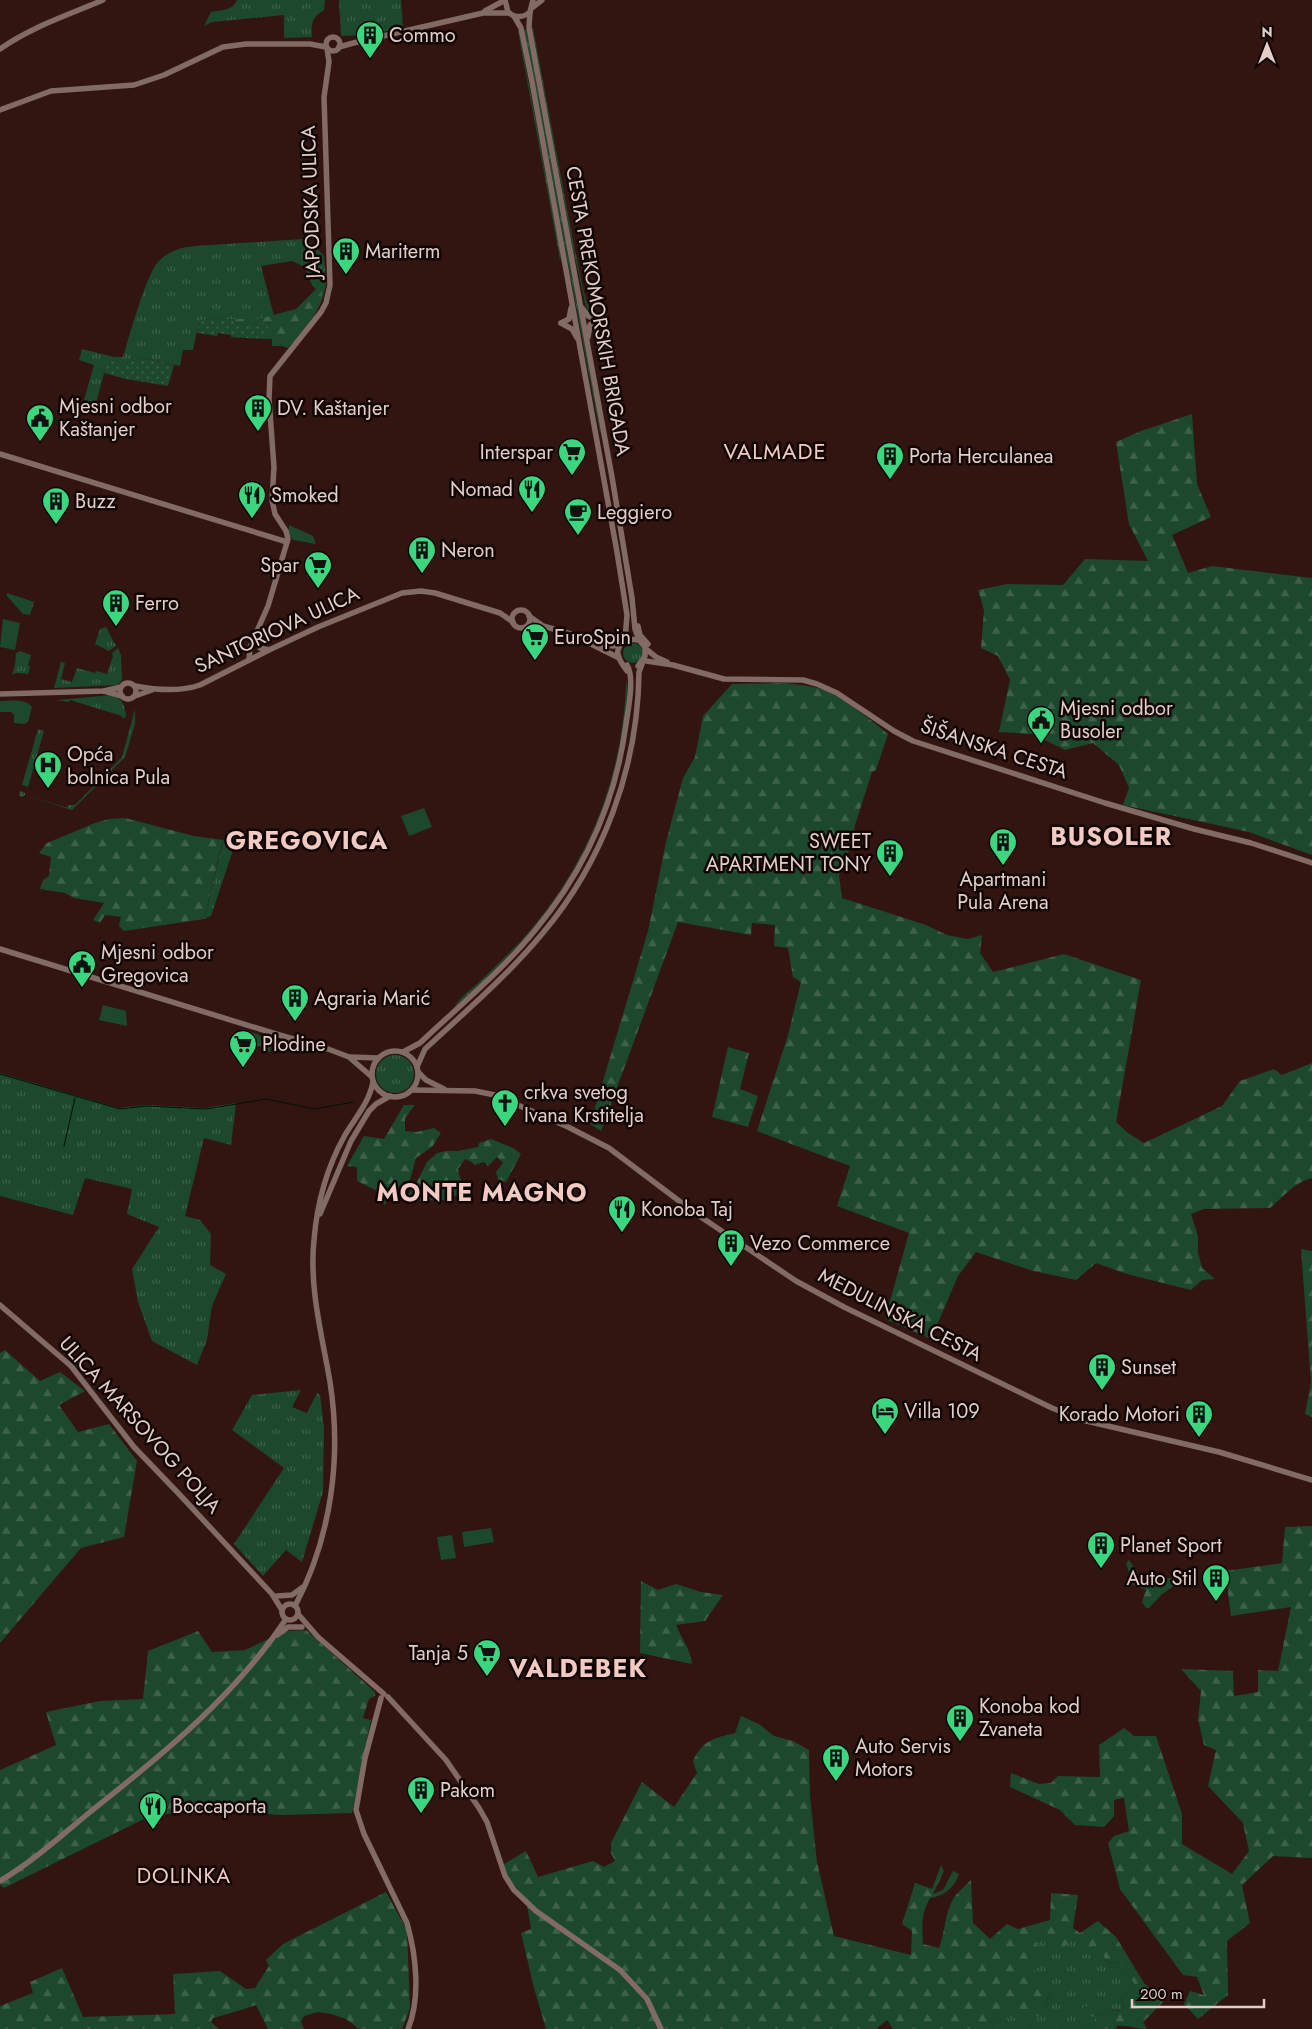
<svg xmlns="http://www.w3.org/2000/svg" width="1312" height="2029" viewBox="0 0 1312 2029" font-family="Jost,sans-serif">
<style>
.grass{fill:url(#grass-tufts)}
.forest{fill:url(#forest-firs)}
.park{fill:#1c482d}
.garden{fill:url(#garden-dots)}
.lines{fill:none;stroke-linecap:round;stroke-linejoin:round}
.stream{stroke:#001404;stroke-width:1}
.secondary{stroke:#826a65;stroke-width:5.5}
.labels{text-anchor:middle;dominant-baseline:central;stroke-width:5;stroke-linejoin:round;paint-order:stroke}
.poi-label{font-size:20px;fill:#e2cdc9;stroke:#110504;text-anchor:start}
.street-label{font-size:20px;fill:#e2cdc9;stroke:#110504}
.neighbourhood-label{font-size:21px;letter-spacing:1px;fill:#f2cac2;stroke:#110504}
.quarter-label{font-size:22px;letter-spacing:1px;fill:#f2cac2;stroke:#110504}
.district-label{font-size:25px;font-weight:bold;letter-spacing:1px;fill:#f2cac2;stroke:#110504}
</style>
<defs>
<pattern id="grass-tufts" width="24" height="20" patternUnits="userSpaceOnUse" patternTransform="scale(1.25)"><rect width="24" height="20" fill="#1c482d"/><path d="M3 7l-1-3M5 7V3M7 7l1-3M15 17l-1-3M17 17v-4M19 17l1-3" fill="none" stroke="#3d614a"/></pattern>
<pattern id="forest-firs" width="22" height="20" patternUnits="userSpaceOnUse" patternTransform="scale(1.25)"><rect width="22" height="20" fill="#1c482d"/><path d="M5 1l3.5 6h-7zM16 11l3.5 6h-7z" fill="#3d614a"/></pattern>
<pattern id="garden-dots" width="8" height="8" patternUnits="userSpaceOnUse" patternTransform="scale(1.25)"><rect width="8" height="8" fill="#1c482d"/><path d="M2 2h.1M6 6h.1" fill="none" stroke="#3d614a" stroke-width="1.8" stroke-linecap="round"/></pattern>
</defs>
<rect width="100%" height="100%" fill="#321511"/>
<!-- grass -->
<g class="grass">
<path d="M237,0H325L324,10C312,17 311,23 312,37L284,38V15L212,22L204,26L211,12C222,10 232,11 237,0Z"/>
<path d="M339,0H401L403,29L361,35L341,36Z"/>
<path d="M532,28H533L575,251C580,270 584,305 595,317L590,314L586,307L573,249Z"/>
<path d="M527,29L601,432L600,433L524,30Z"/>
<path d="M518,31H519L561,256L560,260Z"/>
<path d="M303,239L315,246L324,256L326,284L323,297L312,285L305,267L292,261L261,266L274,316L258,319L199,320L193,350H183L180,366L142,358L120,365L106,366L96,403L84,400L94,365L79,360L82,349L114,357H123C129,337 146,275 158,262C168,251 182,247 196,246Z"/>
<path d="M7,593L34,602L30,615L23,614L7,596Z"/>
<path d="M106,627L116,646L109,651L95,644L100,629Z"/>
<circle cx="633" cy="653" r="10"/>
<path d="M118,648L121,655L122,680L117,685L54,688L61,662L65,663L61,679L72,682L77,668L95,673L96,671L107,674L113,656L112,653Z"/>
<path d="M20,651L31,655L28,665L30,667L28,674L16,673L12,675L15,665L16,653Z"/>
<path d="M626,681C631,691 624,724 622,737C604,826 571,890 508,956C491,973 474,991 455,1006C460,997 472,989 479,982C497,965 516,947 532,928C590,860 624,771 626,681Z"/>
<path d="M112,695C123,699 125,706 126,717L122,718V716L70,700L68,702L57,700Z"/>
<path d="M135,709V724L125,757L72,810L25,795L23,797L19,796L20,791L25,793V795L68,808V805H75L122,757Z"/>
<path d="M38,729L44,731L28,787L22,785Z"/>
<path d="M224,838H236L235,844L211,916L204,919Z"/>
<path d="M249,1031L271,1040L272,1043L270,1052H265L266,1048L243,1042Z"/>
<circle cx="395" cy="1074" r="19"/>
<path d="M0,1073L119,1108L146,1105L206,1108L236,1103L231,1145L204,1138L185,1216L200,1220L211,1234L210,1265L226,1274L212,1306L207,1340L197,1365L152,1341L138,1302L132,1269L159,1227L127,1214L132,1189L85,1178L73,1215L0,1196Z"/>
<path d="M301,1390L292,1407L307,1413L317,1393L320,1395L324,1428L323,1492L302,1562L286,1550L263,1576L234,1544L284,1468L232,1430L252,1395Z"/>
<path d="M1035,1938C1053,1940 1077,1935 1094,1946C1100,1950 1105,1959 1110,1964L1118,1962L1134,1983L1121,1999L1124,2010L1108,2011L1101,2015L1091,2010L1092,2005L1083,2008L1095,2017L1094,2029H995L990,2023L999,2014L1045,2006L1050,1991L1027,1967Z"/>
</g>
<!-- forest -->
<g class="forest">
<path d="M316,289L323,297C316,317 302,332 288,348L282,346H272V339H265L270,322L238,325L231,319H258L296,309Z"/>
<path d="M1192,414L1197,484L1211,517L1172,535L1188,573L1212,566L1312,578V855L1249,832L1123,805L1129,788L1119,765L1093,743L1065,750L1033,734L999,732L1010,680L998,656L981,648L984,610L978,590L1007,584L1063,585L1085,559L1148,561L1129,524L1116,442L1141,431Z"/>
<path d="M786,683C800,685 816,686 829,692C845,700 874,722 888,734L876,770L872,772L855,825L853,841L839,875L842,898L926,925L947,935L968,939L982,935L980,953L993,972L1064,954L1141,980L1116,1122L1128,1133L1144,1143L1222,1106L1240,1081L1274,1069L1282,1075L1312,1063V1178C1295,1182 1283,1197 1270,1208L1204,1209L1191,1214L1198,1236V1252L1202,1268L1215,1279L1202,1280L1191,1290L1127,1274L1096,1263L1076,1280L1033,1271L976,1252L958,1276L931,1339L885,1319L909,1233L837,1206L850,1166L757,1131L788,1035L801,982L793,977L788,948L774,946L775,925L752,923L751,935L678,922L601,1131L590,1124L648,931L666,842L683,778L695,757L703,716L732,684Z"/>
<path d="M125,818L194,836L223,840L204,919L124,931L119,926L121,917L105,915L100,923L93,920L104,903L74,898L65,893L40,889L43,880L49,876L51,857L39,853L47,843L95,823L109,819Z"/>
<path d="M728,1047L749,1053L740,1089L758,1096L748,1127L712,1117Z"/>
<path d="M404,1105H415L405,1118V1131L416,1132L434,1128L441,1133L432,1147L416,1158L410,1180L384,1205L377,1191L357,1181V1167L347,1166L364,1136L384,1139Z"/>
<path d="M491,1139L513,1148L521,1154L506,1182L498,1180L496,1172L503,1163L497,1157L488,1166L484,1162L474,1165L472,1162L465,1159L458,1169L460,1178L469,1189L447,1200L403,1201L415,1186L427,1162L437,1153L447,1151H458L478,1147L479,1143Z"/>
<path d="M1301,1249L1312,1251V1417L1305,1414L1311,1382Z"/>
<path d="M5,1350L40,1381L60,1372L85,1391L59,1405L78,1432L109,1424L137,1461L124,1537L81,1548L0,1643V1353Z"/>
<path d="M1312,1526V1858L1273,1856L1242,1885L1250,1923L1227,1941L1228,1995L1198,2019L1184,2004L1190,1991L1204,1995L1197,1977L1183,1975L1120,1889L1108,1843L1114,1836L1129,1831L1124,1798L1114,1800V1816L1104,1827L1075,1825L1060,1810L1010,1787L1011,1773L1039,1784L1051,1783L1058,1776L1100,1777L1099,1745L1124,1728L1134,1736H1156L1182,1814V1844L1232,1874L1249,1851L1243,1823L1208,1786L1216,1750L1204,1745L1198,1719L1201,1691L1181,1669L1233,1671L1234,1696L1258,1692V1670L1278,1671L1291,1607L1231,1616L1225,1571L1282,1563L1285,1527Z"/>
<path d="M1129,1560C1136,1570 1140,1578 1152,1583L1163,1579L1182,1576V1580L1161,1595L1149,1608H1146L1142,1602L1146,1590L1133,1585L1126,1563Z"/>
<path d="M641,1581L658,1590L676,1584L701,1592L723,1595L705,1621L676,1625C681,1638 691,1650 692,1664L640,1653Z"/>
<path d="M306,1630L375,1692V1696L369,1699L363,1718L371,1720L352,1813L282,1815L213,1811L152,1815L4,1888L0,1885V1770L56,1745L46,1712L100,1701L143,1699L148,1651L198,1631L212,1652L245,1650L286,1631Z"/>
<path d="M741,1716L759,1724L774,1736L793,1741L809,1750L810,1796L817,1862L834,1936L911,1955L912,1931L902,1924L915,1883L932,1889L941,1865L944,1871L933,1894L943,1890L953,1871L959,1874C954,1888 944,1896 930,1898C921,1914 922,1926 923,1944L939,1948C945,1932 945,1915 952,1901C956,1893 965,1886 971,1880L973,1923L990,1939L1007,1924L1018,1929L1050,1920L1051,1893L1078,1895L1073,1928L1080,1933L1098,1921L1116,1937L1144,1983L1164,2001L1143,2022L1147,2029C1136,2029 1128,2025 1117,2026L1115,2029H1094L1095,2017L1082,2014L1083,2008L1092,2005V2010L1101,2015L1108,2011L1124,2010L1121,1999L1134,1983L1118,1962L1110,1964L1094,1946L1083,1953L1074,1939L1062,1949L1051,1940L1035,1938L1038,1951L1027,1967L1045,1975L1050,1991L1045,2006L1051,2017L999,2014L990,2023L995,2029H893L887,2020L876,2029H546L534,1988L521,1933L531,1929L526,1899L507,1876L504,1864L526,1851L538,1877L593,1861L604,1867L615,1861L611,1853V1843L642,1782L674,1807L697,1773L693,1761C703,1740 714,1738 735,1733Z"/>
<path d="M386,1892L407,1930L410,2008L402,2029H359L346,2019L331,2014L318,2012L304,2016L301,2021L304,2029H268L256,2005L241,2010L213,2018L211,2022L219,2029H0V2006L33,1993L30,1982L62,1968L83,2017L175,2014L173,1974L220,1971L246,1989L255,1988L269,1966L266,1960L283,1944Z"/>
</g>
<!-- park -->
<g class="park">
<path d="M289,525L313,536L316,544L293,540L288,533Z"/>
<path d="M3,619L20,623L15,650L0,647Z"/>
<path d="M0,701C10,701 26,698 32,707L28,722L24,724L14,723V715L11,712H0Z"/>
<path d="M424,808L432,827L409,836L401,816Z"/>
<path d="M103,1005L126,1011L127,1026L99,1020Z"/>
<path d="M491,1528L494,1542L464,1547L462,1532Z"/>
<path d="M452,1535L456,1558L441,1560L437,1537Z"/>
</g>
<!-- garden -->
<g class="garden">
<path d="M231,319L238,325L270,322L265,339L231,337V335L218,333L217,336L197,333L199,320Z"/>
<path d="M142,358L174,365L168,386L126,379L104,373L106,366L115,360L120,365Z"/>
</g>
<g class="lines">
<!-- stream -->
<g class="stream">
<path d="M0,1074L120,1109L146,1106L207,1109L266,1099L314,1109L354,1102"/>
<path d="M64,1146L75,1098"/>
</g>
<!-- secondary -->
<g class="secondary">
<path d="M505,0L508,12C515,18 523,18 530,12L533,0"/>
<path d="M533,7L542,0"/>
<path d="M485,11L505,0"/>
<path d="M530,12L529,27L612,477L632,598L635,629L639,640"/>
<path d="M514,16L521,28L532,82L617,552L627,615L625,640"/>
<circle cx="333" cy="44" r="7"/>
<path d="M339,47L357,42L483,13H509"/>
<path d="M0,49C31,27 68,15 103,0"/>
<path d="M0,110L51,91L134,85L164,75L223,47L246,44H310L326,47"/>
<path d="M582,308L588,316L597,320"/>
<path d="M561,323L572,329L577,338"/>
<path d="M561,323L569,319L571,308"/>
<path d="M588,337L590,325L597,320"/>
<path d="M0,454L287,542"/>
<circle cx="521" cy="619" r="9"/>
<path d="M529,616L543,626L571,634L619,658"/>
<path d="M638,626L640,635L648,644"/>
<path d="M254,638L260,648L269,650"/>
<path d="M597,645L613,646L620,644"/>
<path d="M646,649L656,657L667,662"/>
<path d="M249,660L250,647L268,606L288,539L286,531L275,514L272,500L274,467L269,399L270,376L321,312L326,303L330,285L324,97L329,62L327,48"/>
<path d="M646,661L673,665L724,679L803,680L817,684L837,693L894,731L913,741L1105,803L1194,829L1251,843L1312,863"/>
<path d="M627,671C619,660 611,649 627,639L639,640L645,647V656L638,666"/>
<circle cx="128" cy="691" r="8"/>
<path d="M135,686C156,690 180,692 200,685L269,650L318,627L402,593L421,591L435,593L500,613L513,622"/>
<path d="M104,691L122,696"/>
<path d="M0,694L104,691L121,687"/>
<path d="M135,696L152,690"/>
<path d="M0,949L276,1034L328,1049L349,1057L372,1077"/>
<circle cx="395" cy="1074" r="23"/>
<path d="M403,1052L420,1043C459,1006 502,971 536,929C585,870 616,800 626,724C628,710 635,677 627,665"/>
<path d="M350,1057L378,1058"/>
<path d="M417,1067L425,1049C465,1012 507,976 542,934C603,862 638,768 639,672L642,664"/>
<path d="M418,1072L426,1080L444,1089"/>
<path d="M412,1090L475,1091L495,1095L568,1127L609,1148L695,1213L796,1281L844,1307L1052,1408L1082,1420L1219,1452L1312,1480"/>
<path d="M320,1214L351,1141L369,1111L376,1104L390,1096"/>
<path d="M0,1305L71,1366L134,1447L180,1495L272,1594L282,1610"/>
<path d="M277,1596L292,1595L303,1587"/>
<circle cx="290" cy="1612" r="8"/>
<path d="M295,1606C331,1538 342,1458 330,1382C322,1335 309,1288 314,1240C317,1203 327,1167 345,1135C355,1118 369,1103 373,1082"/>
<path d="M298,1614L318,1637L384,1694"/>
<path d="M277,1635L288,1627H302"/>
<path d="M388,1697L446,1760L479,1808L487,1822L505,1876L514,1890L536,1911L620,1970L647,1999L661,2029"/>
<path d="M381,1698L365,1758L356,1810L364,1834L407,1923C416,1955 421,1997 408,2029"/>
<path d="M0,1881C32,1862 61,1836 90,1812C162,1755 235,1696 286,1619"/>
</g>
</g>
<!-- icons -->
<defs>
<g id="building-pin" transform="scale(1.4375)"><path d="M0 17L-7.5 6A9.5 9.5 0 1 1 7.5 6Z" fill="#3ad77f" stroke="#110504"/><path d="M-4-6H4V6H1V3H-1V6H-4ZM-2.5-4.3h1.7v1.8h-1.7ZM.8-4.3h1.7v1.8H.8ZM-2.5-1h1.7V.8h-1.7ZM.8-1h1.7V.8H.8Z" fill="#111"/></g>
<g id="civic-pin" transform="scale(1.4375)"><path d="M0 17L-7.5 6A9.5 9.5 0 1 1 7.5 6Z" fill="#3ad77f" stroke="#110504"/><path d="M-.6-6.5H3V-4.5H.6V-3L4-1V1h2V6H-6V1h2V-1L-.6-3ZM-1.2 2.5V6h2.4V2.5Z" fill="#111"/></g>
<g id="supermarket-pin" transform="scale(1.4375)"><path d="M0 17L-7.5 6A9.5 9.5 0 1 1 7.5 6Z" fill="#3ad77f" stroke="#110504"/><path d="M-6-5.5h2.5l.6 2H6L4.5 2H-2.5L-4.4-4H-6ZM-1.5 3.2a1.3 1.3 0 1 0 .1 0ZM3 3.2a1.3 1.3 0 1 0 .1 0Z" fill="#111"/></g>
<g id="restaurant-pin" transform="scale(1.4375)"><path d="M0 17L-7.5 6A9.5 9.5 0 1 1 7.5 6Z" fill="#3ad77f" stroke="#110504"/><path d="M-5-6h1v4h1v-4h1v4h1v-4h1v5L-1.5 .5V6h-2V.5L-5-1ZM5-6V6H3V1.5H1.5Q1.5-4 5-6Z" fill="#111"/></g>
<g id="cafe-pin" transform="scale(1.4375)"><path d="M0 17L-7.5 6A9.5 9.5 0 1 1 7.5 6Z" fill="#3ad77f" stroke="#110504"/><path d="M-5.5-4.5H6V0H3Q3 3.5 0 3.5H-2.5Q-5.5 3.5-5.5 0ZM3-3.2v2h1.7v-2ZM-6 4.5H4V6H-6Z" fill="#111"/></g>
<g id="hospital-pin" transform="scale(1.4375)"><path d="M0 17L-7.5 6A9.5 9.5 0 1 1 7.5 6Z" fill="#3ad77f" stroke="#110504"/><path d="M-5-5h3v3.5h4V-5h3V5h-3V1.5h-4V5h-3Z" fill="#111"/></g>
<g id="church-pin" transform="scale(1.4375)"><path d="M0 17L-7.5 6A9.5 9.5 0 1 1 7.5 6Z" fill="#3ad77f" stroke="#110504"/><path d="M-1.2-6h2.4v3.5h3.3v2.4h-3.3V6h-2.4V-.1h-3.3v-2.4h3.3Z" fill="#111"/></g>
<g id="hotel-pin" transform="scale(1.4375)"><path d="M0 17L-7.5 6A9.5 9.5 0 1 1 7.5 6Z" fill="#3ad77f" stroke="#110504"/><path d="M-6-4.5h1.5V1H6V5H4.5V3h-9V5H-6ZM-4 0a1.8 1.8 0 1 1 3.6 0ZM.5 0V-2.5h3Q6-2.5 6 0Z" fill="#111"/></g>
</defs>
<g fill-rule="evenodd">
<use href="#building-pin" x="370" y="35"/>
<use href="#building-pin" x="346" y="251"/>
<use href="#building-pin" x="258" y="408"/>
<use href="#civic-pin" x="40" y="418"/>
<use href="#supermarket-pin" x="572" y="452"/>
<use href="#building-pin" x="890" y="456"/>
<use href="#restaurant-pin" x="532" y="489"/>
<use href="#restaurant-pin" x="252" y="495"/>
<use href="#building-pin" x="56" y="501"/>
<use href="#cafe-pin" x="578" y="512"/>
<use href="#building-pin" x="422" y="550"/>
<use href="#supermarket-pin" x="318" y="565"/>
<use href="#building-pin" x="116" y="603"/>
<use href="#supermarket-pin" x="535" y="637"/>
<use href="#civic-pin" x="1041" y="720"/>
<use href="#hospital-pin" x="48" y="765"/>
<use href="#building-pin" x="1003" y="842"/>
<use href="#building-pin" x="890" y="853"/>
<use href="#civic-pin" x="82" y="964"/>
<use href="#building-pin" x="295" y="998"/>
<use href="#supermarket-pin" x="243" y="1044"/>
<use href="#church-pin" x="505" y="1103"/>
<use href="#restaurant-pin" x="622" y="1209"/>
<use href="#building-pin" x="731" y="1243"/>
<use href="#building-pin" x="1102" y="1367"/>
<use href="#hotel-pin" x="885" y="1411"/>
<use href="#building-pin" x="1199" y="1414"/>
<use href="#building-pin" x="1101" y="1545"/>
<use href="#building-pin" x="1216" y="1578"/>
<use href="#supermarket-pin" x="487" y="1653"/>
<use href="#building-pin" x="960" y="1718"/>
<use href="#building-pin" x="836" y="1758"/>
<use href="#building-pin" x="421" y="1790"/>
<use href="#restaurant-pin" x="153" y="1806"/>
</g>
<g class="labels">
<!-- poi labels -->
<g class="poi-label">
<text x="389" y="35">Commo</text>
<text x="365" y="251">Mariterm</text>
<text x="59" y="406">Mjesni odbor<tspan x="59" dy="23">Kaštanjer</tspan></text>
<text x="277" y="408">DV. Kaštanjer</text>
<text x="553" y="452" text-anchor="end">Interspar</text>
<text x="909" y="456">Porta Herculanea</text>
<text x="513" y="489" text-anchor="end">Nomad</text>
<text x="271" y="495">Smoked</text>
<text x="75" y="501">Buzz</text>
<text x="597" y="512">Leggiero</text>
<text x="441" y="550">Neron</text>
<text x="299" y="565" text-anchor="end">Spar</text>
<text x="135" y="603">Ferro</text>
<text x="554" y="637">EuroSpin</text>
<text x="1060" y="708">Mjesni odbor<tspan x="1060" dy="23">Busoler</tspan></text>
<text x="67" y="754">Opća<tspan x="67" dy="23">bolnica Pula</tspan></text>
<text x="871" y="841" text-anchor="end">SWEET<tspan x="871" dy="23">APARTMENT TONY</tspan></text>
<text x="1003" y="879" text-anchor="middle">Apartmani<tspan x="1003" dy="23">Pula Arena</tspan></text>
<text x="101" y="952">Mjesni odbor<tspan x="101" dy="23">Gregovica</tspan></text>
<text x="314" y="998">Agraria Marić</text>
<text x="262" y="1044">Plodine</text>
<text x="524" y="1092">crkva svetog<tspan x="524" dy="23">Ivana Krstitelja</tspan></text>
<text x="641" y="1209">Konoba Taj</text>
<text x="750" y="1243">Vezo Commerce</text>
<text x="1121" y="1367">Sunset</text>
<text x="904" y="1411">Villa 109</text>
<text x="1180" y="1414" text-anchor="end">Korado Motori</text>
<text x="1120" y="1545">Planet Sport</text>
<text x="1197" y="1578" text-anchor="end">Auto Stil</text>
<text x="468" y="1653" text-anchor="end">Tanja 5</text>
<text x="979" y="1706">Konoba kod<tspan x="979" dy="23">Zvaneta</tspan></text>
<text x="855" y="1746">Auto Servis<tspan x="855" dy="23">Motors</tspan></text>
<text x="440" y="1790">Pakom</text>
<text x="172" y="1806">Boccaporta</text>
</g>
<!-- street labels -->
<g class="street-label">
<text transform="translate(311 202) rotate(-92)">JAPODSKA ULICA</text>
<text transform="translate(598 311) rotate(80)">CESTA PREKOMORSKIH BRIGADA</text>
<text transform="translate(277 630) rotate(-25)">SANTORIOVA ULICA</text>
<text transform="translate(994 749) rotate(18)">ŠIŠANSKA CESTA</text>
<text transform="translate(900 1315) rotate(27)">MEDULINSKA CESTA</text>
<text transform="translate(140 1425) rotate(48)">ULICA MARSOVOG POLJA</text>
</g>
<!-- neighbourhood labels -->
<g class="neighbourhood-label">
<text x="184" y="1876">DOLINKA</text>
</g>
<!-- quarter labels -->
<g class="quarter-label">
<text x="775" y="451">VALMADE</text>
</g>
<!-- district labels -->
<g class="district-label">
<text x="1111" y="836">BUSOLER</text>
<text x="307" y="840">GREGOVICA</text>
<text x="482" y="1192">MONTE MAGNO</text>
<text x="578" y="1668">VALDEBEK</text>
</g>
</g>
<!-- north arrow -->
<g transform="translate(1267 45)" stroke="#110504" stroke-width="4" paint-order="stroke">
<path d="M0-4L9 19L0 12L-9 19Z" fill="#e2cdc9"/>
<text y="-8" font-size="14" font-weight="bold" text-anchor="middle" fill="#e2cdc9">N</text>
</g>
<!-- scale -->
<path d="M1132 1999v8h132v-8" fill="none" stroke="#e2cdc9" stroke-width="2.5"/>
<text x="1140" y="1999" font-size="15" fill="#e2cdc9" stroke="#110504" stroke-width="4" paint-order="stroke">200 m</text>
</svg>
